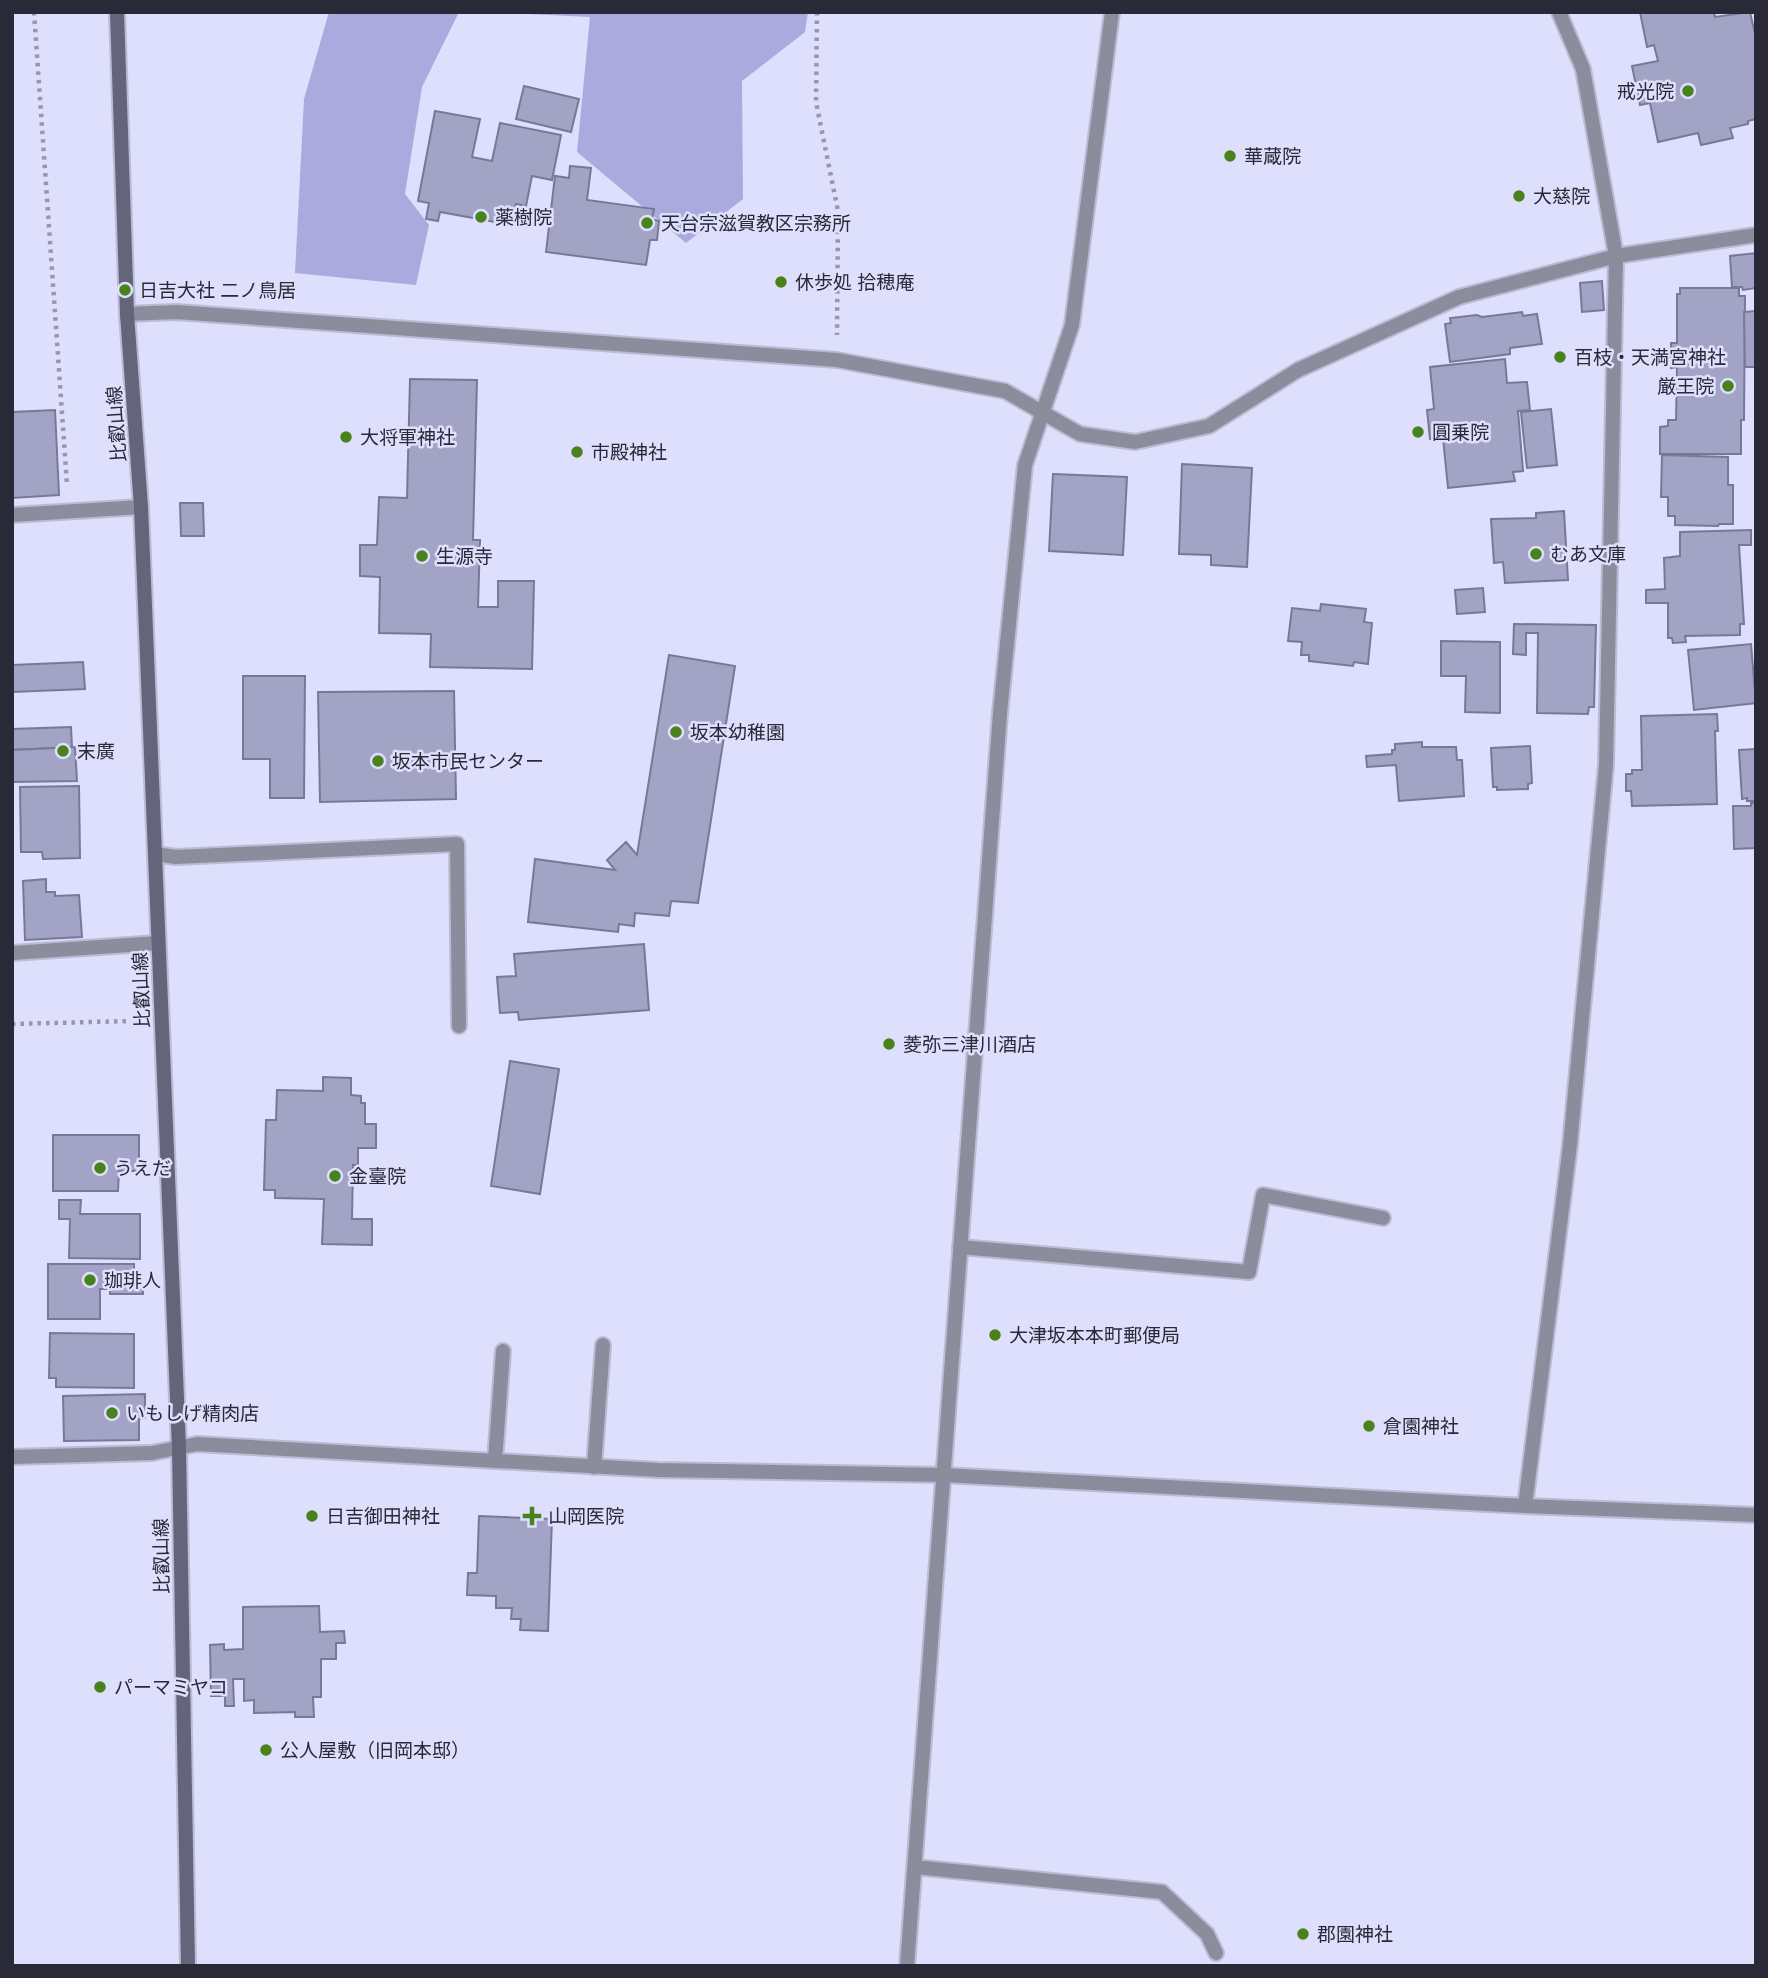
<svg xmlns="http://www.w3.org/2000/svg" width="1768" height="1978" viewBox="0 0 1768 1978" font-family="Quicksand,'Noto Sans JP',sans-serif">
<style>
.green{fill:#aaaadf}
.building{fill:#a3a3c5;stroke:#787899;stroke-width:2}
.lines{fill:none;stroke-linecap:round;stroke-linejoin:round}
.lane-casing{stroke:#babbd5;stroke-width:18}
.street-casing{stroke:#babbd5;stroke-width:18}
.secondary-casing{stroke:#babbd5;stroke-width:18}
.path{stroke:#9697ae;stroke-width:4.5;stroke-dasharray:3.5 5;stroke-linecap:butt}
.lane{stroke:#8c8d9c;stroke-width:14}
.street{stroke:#8c8d9c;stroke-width:14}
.secondary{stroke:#64647a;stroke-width:14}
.poi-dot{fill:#49821c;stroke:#dedffc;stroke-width:2.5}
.labels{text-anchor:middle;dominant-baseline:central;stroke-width:5;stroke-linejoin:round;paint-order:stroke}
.poi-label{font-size:19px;fill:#292937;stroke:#dedffc;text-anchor:start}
.street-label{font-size:19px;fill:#292937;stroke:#dedffc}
</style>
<rect width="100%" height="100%" fill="#dedffc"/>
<!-- green -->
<g class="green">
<path d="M329,12H459L422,87L405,194L429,225L416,285L295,273L304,99Z"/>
<path d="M487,12H808L805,32L742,81L743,199L686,243L577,152L590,17Z"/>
</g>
<!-- building -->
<g class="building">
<path d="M1640,12H1714L1715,17L1750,12L1756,38V119L1748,121V124L1730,128L1733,138L1701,145L1698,133L1658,142L1650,103L1640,105L1632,66L1658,61L1654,45L1647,47Z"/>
<path d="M524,86L579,99L571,132L516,119Z"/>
<path d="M435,111L480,119L472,157L492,161L500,123L561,135L552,180L532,176L526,206L516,204L511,225L440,212L438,221L426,219L429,203L418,201Z"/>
<path d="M570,166L591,168L587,200L654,209L652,219L659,221L657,240H650L646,265L546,252L555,176L569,178Z"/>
<path d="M1756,253V288L1743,290L1742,287H1732L1730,256Z"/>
<path d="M1602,281L1604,310L1582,312L1580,283Z"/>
<path d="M1680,288H1739V296H1745L1744,420H1741V454H1660V427L1668,426V420H1676L1677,367L1671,368V343H1677V294H1680Z"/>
<path d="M1756,311V367H1745L1744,312Z"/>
<path d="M1522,312L1523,316L1537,314L1542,344L1510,348V354L1450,362L1445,324L1451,323L1450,318L1477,315L1482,317Z"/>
<path d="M1505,359L1507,383L1527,382L1530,410L1518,411L1523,471L1513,472L1515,481L1448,488L1443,438L1430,439L1427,410L1434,409L1430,367Z"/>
<path d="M410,379L477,380L473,540H480L478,607H498V581H534L532,669L430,667L431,634L379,633L380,577L360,576V545H377L379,497L407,498Z"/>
<path d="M1551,409L1557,465L1527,468L1521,412Z"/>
<path d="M55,410L59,495L12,498V412Z"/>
<path d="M1662,455L1728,457V485H1733V524H1719L1718,526L1675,525V516H1668V497H1661Z"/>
<path d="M1182,464L1252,468L1247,567L1211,565V555L1179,554Z"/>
<path d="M1053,474L1127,477L1123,555L1049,551Z"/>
<path d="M180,503H203L204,536H181Z"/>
<path d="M1564,511L1568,580L1505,583L1503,562L1494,563L1491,519L1536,518V513Z"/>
<path d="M1751,530V545H1739L1744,624H1740V635L1685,636L1686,642L1673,643L1672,638H1668V603H1646V590L1665,589L1664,558L1680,556V532Z"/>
<path d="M1483,588L1485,612L1457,614L1455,590Z"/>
<path d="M1321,604L1366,609L1364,622L1372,623L1368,664L1354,662L1353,666L1309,661V655H1301L1302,642L1288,641L1292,608L1320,611Z"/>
<path d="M1514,624L1596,625L1594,707H1589L1588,714L1537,713L1538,633H1526V655L1513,654Z"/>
<path d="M1441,641L1500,642V713L1465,712L1466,676H1441Z"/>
<path d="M1751,644L1756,703L1694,710L1688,650Z"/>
<path d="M669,655L735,666L698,903L671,901L669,916L635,913L634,926L619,924L618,932L528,922L535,859L615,870L607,860L626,842L637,855Z"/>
<path d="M83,662L85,689L12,692V665Z"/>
<path d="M243,676H305L304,798H270V759H243Z"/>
<path d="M454,691L456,799L320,802L318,692Z"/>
<path d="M1717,714L1718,731H1715L1717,804L1632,806L1631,791H1626V774H1632V770H1642L1641,716Z"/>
<path d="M71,727L72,747L12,750V729Z"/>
<path d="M1422,742V747H1456L1457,760H1462L1464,796L1399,801L1396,765L1367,767L1366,756L1392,754V750H1395V744Z"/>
<path d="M1530,746L1532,783L1528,784V789L1497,790V787H1493L1491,748Z"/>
<path d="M75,747L77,781L12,782V750Z"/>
<path d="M1756,749V801H1747V798L1742,799L1739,750Z"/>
<path d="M79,786L80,858L43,859L42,852H21L20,787Z"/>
<path d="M1751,803H1756V848L1734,849L1733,806H1751Z"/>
<path d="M46,879V892H55V896L79,895L82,937L25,940L23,881Z"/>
<path d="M644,944L649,1010L519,1020L518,1012L500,1013L497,977L516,976L514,954Z"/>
<path d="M510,1061L559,1069L540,1194L491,1186Z"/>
<path d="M323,1077L351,1078V1095L361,1096V1103H365V1124H376V1148H358V1165H353L352,1219H372V1245L322,1244L324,1199L275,1198V1190H264L266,1120H276L277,1090L323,1091Z"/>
<path d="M53,1135H139V1171H119L118,1191H53Z"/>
<path d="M59,1200H81L80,1214H140V1259L69,1258L70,1219H59Z"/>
<path d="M48,1264H134V1285H143V1294H110V1289H100V1319H48Z"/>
<path d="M50,1333L134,1334V1388L56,1387V1378H49Z"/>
<path d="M145,1394V1418L139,1419V1440L64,1441L63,1396Z"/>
<path d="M479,1516L552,1519L548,1631L520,1630L521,1619H511L512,1608H496V1596L467,1595L468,1573H477Z"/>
<path d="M319,1606L320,1632L344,1631L345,1643H336V1659H321V1697H313L314,1717H295V1712L254,1713V1700L244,1701V1679H233L234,1706H225V1696H211L210,1645L224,1644V1650L243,1649V1607Z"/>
</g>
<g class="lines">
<!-- lane casing -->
<g class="lane-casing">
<g id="lane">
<path d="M155,854L176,857L457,844L459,1026"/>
<path d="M12,953L158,943"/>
</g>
</g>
<!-- street casing -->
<g class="street-casing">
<g id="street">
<path d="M127,314L176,312L837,360L1005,391L1080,434L1135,442L1209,426L1298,370L1459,297L1616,256L1756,235"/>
<path d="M12,515L141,507"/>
<path d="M960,1247L1249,1272L1263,1195L1383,1218"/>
<path d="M12,1457L152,1453L197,1444L658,1470L943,1475L1525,1506L1756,1515"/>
<path d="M495,1461L503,1351"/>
<path d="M594,1467L603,1345"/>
<path d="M1525,1506L1570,1145L1606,765L1616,256L1583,69L1559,12"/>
<path d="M915,1867L1162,1892L1207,1934L1216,1953"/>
<path d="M907,1966L1000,713L1025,465L1072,325L1112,12"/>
</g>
</g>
<!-- secondary casing -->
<g class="secondary-casing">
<path id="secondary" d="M117,12L127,314L141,507L179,1448L188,1966"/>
</g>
<!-- path -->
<g class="path">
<path d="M34,12L67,485"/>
<path d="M817,12L816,102L838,211L837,335"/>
<path d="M12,1024L131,1021"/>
</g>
<!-- lane -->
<use href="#lane" class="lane"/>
<!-- street -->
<use href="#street" class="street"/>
<!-- secondary -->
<use href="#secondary" class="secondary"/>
</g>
<!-- markers -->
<g class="poi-dot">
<circle cx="1688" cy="91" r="7"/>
<circle cx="1230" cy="156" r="7"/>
<circle cx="1519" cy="196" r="7"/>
<circle cx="481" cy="217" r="7"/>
<circle cx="647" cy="223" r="7"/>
<circle cx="781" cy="282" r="7"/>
<circle cx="125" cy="290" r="7"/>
<circle cx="1560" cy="357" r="7"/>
<circle cx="1728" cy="386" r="7"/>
<circle cx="1418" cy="432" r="7"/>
<circle cx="346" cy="437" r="7"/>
<circle cx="577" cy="452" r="7"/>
<circle cx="1536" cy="554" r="7"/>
<circle cx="422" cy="556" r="7"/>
<circle cx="676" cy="732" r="7"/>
<circle cx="63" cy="751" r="7"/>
<circle cx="378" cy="761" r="7"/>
<circle cx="889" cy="1044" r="7"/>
<circle cx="100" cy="1168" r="7"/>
<circle cx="335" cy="1176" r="7"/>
<circle cx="90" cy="1280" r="7"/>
<circle cx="995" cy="1335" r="7"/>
<circle cx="112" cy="1413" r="7"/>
<circle cx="1369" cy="1426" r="7"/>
<circle cx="312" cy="1516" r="7"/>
<path d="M528.5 1505.5h7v7h7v7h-7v7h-7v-7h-7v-7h7z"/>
<circle cx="100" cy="1687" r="7"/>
<circle cx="266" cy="1750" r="7"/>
<circle cx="1303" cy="1934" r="7"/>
</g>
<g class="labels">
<!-- poi labels -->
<g class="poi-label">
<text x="1674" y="91" text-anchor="end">戒光院</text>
<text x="1244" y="156">華蔵院</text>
<text x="1533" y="196">大慈院</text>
<text x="495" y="217">薬樹院</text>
<text x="661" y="223">天台宗滋賀教区宗務所</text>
<text x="795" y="282">休歩処 拾穂庵</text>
<text x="139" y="290">日吉大社 二ノ鳥居</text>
<text x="1574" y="357">百枝・天満宮神社</text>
<text x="1714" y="386" text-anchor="end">厳王院</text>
<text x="1432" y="432">圓乗院</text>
<text x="360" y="437">大将軍神社</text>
<text x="591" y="452">市殿神社</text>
<text x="1550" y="554">むあ文庫</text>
<text x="436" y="556">生源寺</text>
<text x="690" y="732">坂本幼稚園</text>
<text x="77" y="751">末廣</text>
<text x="392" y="761">坂本市民センター</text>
<text x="903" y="1044">菱弥三津川酒店</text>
<text x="114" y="1168">うえだ</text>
<text x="349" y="1176">金臺院</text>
<text x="104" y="1280">珈琲人</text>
<text x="1009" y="1335">大津坂本本町郵便局</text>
<text x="126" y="1413">いもしげ精肉店</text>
<text x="1383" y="1426">倉園神社</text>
<text x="326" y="1516">日吉御田神社</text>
<text x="548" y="1516">山岡医院</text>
<text x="114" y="1687">パーマミヤコ</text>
<text x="280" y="1750">公人屋敷（旧岡本邸）</text>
<text x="1317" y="1934">郡園神社</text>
</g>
<!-- street labels -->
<g class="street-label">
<text transform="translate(116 424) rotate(-94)">比叡山線</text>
<text transform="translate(141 990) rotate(-92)">比叡山線</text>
<text transform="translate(161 1556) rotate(-91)">比叡山線</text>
</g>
</g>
<!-- border -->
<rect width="1768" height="1978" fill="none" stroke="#292937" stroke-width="28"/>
</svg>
